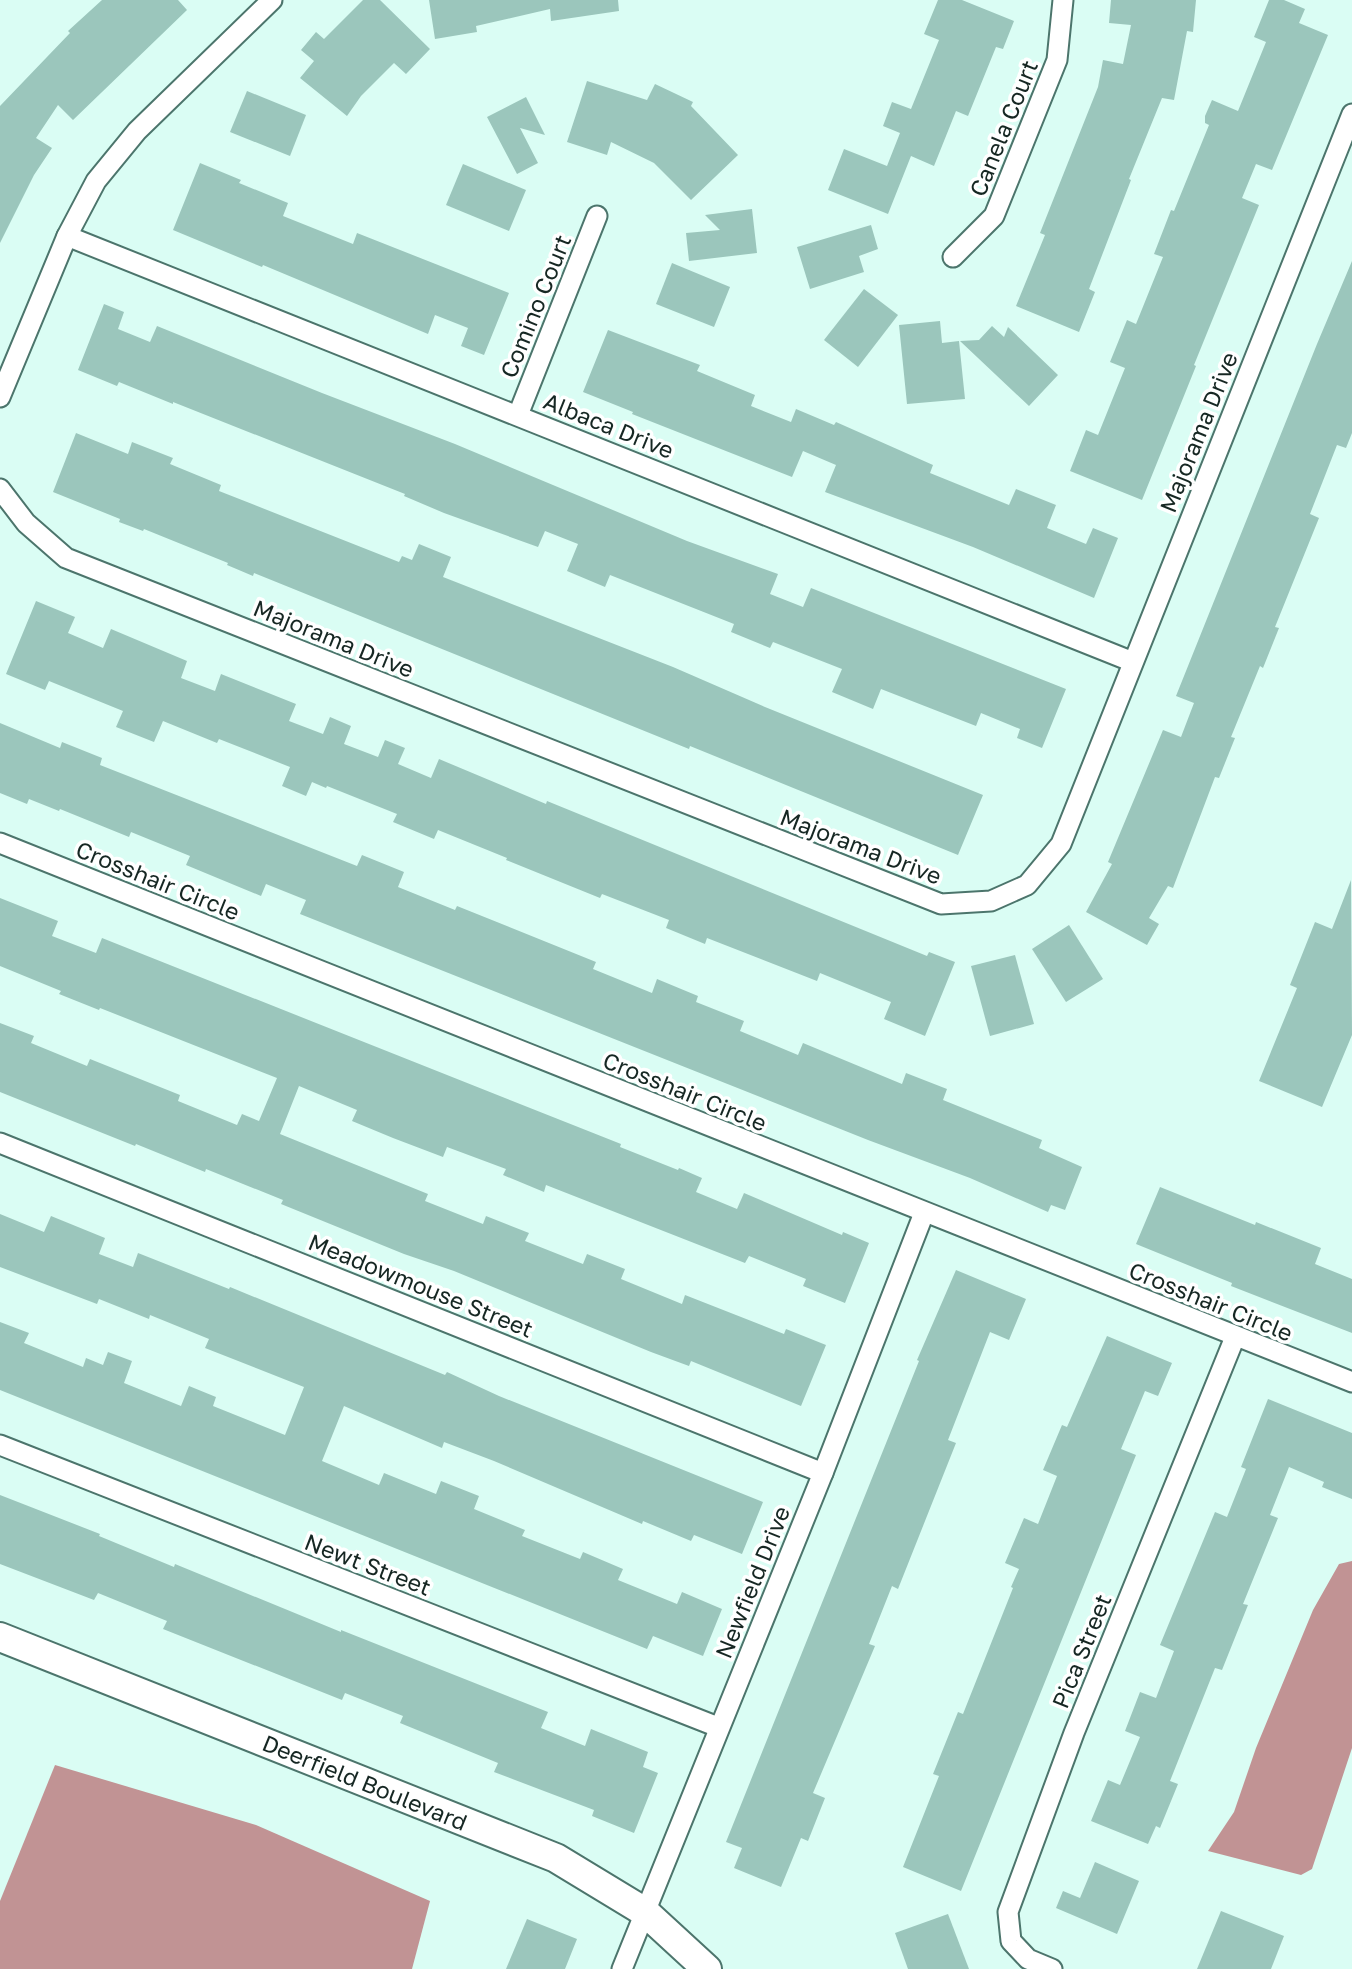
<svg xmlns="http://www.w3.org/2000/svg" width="1352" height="1969" viewBox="0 0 1352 1969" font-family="'Golos Text',sans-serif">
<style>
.water{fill:#c19394}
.building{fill:#9bc6bc}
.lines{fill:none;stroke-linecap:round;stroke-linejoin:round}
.street-casing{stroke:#4c756c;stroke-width:23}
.secondary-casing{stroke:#4c756c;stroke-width:32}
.street{stroke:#fff;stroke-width:19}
.secondary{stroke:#fff;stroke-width:28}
.labels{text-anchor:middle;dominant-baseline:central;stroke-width:7;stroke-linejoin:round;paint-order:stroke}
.street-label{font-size:23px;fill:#162723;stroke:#fff}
</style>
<rect width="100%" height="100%" fill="#dafdf4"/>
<!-- water -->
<g class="water">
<path d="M1352,1561V1748L1312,1869L1301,1875L1208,1851L1234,1812L1256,1748L1313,1610L1339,1564Z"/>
<path d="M55,1765L256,1825L430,1901L412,1969H0V1901Z"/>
</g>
<!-- building -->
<g class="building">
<path d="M102,0H178L187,10L73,120L58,105L36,138L52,148L34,175L0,243V106L70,33L68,31Z"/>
<path d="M363,0H380L430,49L406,74L394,63L361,96L347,116L300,78L314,61L301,50L316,32L324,39Z"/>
<path d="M429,0H618L619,11L551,21L550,9L476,26L477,32L435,39Z"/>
<path d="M938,0H962L1014,21L1003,49L996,47L968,116L956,111L934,166L911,156L888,214L828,190L844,149L887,166L900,133L883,126L892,102L911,109L939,40L924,34Z"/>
<path d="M1111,0H1196L1193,32L1187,31L1174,100L1162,98L1129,179L1131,180L1089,289L1095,292L1079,332L1016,306L1045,235L1040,233L1098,87L1103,60L1123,64L1131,25L1109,23Z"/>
<path d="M1269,0H1284L1305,9L1299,23L1328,35L1272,170L1256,164L1242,198L1259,205L1194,365L1196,366L1142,500L1070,471L1086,430L1098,435L1125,368L1110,362L1127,320L1136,324L1163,257L1154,254L1171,210L1174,211L1209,125L1205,123V116L1212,100L1238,111L1266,42L1254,37Z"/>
<path d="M587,81L647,100L655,84L693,102L691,106L738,155L691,200L654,163L611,142L607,155L567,142Z"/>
<path d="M247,91L306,115L290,156L230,132Z"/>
<path d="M526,97L545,135L520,128L538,163L517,174L487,117Z"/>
<path d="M200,163L241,180L239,183L288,203L283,216L353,244L357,233L509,293L484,355L461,346L468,328L435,315L428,334L263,265L262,267L173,230Z"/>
<path d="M463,164L526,190L509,231L446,205Z"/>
<path d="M752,209L757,253L689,261L686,233L720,230L705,215Z"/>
<path d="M871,225L878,249L859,256L864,272L810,289L797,247Z"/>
<path d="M1352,261V433L1346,448L1337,445L1310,514L1319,518L1275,627L1279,628L1263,668L1260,666L1231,737L1235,738L1219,778L1215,777L1173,888L1168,886L1149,918L1159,924L1147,945L1086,912L1112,864L1108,862L1163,730L1181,737L1194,703L1176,696L1317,344Z"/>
<path d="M672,263L730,287L714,327L656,304Z"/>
<path d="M864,289L898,315L858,367L824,340Z"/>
<path d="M104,304L124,312L118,329L150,342L157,326L322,393L455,444L687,541L778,574L770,594L803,607L811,588L1066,689L1042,748L1017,738L1020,729L981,713L976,726L881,689L873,709L832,692L842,669L773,642L770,648L731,632L734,624L610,575L605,587L567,571L578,544L545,531L538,547L444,513L404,496L405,494L173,402V404L119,382L117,386L78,370Z"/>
<path d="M940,321L942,343L959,341L965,399L907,404L899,325Z"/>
<path d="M992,326L1004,337L1008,327L1058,375L1029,406L960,341L979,340Z"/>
<path d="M608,330L700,365L697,371L755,395L751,406L791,422L796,409L834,425L836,422L933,465L930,473L1009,505L1016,489L1056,505L1047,528L1086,544L1093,528L1118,538L1094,598L973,547L825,492L836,465L803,451L792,477L632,414L633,412L583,392Z"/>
<path d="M76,433L128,454L132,442L173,458L170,464L221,485L219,491L399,562L402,556L412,560L419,544L451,557L443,577L673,667L765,707L983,795L958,855L690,746L689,749L254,573L253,576L227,565L228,563L144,529L143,531L119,522L120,519L53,492Z"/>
<path d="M36,601L75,617L68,633L103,648L111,629L187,661L181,678L215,691L221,674L296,704L289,721L323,734L330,717L351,726L344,744L378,757L385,740L405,748L398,764L431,778L439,759L546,804L547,801L927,956L929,952L955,962L925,1036L884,1019L891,1002L820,973L817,981L707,938L705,944L666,928L669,920L602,894L600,898L506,860L507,858L438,830L434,839L393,822L397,814L327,786L326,788L312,782L306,796L282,786L290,767L219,739L217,743L163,721L154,742L116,727L123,711L49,681L45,690L6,674Z"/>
<path d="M0,723L60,748L62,742L102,758L100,765L357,866L362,855L404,872L398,887L455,910L457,906L596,962L593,969L652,993L657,979L698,996L696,1002L744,1021L740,1031L798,1055L803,1043L902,1084L906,1073L947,1089L943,1100L1042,1140L1039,1148L1082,1167L1065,1210L1051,1205L1048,1212L970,1178L868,1140L300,914L306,900L266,884L261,896L186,865L190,856L131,832L129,837L60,809L59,811L29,799L27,804L0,793Z"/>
<path d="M1351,880L1352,1035L1322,1107L1259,1081L1297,988L1290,985L1315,922L1332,929Z"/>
<path d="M0,898L58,921L52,936L96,953L102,938L621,1144L620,1147L678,1170L679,1168L702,1178L696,1192L737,1209L744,1193L842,1235L843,1232L869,1243L845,1303L803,1286L806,1279L749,1256L745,1263L546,1185L544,1192L503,1175L506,1169L447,1147L443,1157L393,1138L352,1121L357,1110L299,1086L280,1134L428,1194L425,1201L483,1224L486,1216L529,1233L525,1241L583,1264L587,1254L625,1269L621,1279L682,1304L685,1295L784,1334L786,1329L826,1345L801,1406L691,1361L689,1366L651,1352L454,1271L404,1254L281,1204L283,1200L206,1169L205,1172L136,1144L135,1146L0,1092V1023L34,1036L31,1043L87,1066L90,1059L180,1095L178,1101L237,1125L242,1114L259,1121L277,1078L100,1008L99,1010L59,994L61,991L0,966Z"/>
<path d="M1069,925L1103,979L1066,1002L1032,949Z"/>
<path d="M1015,955L1034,1024L990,1036L971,966Z"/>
<path d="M1160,1187L1255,1225L1256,1222L1321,1248L1315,1264L1352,1279V1333L1231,1286L1232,1283L1136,1244Z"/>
<path d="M0,1214L44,1232L51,1216L105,1238L99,1254L133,1267L138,1253L229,1289L230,1287L445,1375L447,1372L499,1396L763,1502L742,1554L694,1535L691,1541L643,1521L642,1524L494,1461L444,1442L442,1448L344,1406L322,1461L379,1485L384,1473L436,1494L441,1481L479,1496L474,1509L525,1530L522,1536L580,1559L583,1552L623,1569L618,1580L677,1604L682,1592L722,1609L703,1656L653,1636L647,1649L0,1390V1322L29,1333L24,1343L83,1367L86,1358L103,1365L108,1352L132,1361L124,1383L181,1406L189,1386L216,1397L213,1406L285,1435L304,1387L205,1348L209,1339L150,1315L149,1319L99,1299L97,1304L0,1267Z"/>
<path d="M956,1270L1026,1299L1009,1340L990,1332L948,1440L956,1443L898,1589L892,1586L869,1644L875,1646L813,1793L825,1798L808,1841L801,1838L781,1887L734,1868L742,1848L726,1842L919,1361L917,1360Z"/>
<path d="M1107,1336L1172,1363L1158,1396L1145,1391L1121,1449L1136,1455L961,1891L903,1867L939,1776L933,1774L958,1712L963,1714L1013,1588L1011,1587L1019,1569L1005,1563L1024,1518L1038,1524L1057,1476L1043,1470L1062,1425L1067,1427Z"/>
<path d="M1268,1399L1352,1433V1499L1322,1487L1324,1482L1289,1467L1270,1515L1278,1518L1243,1604L1248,1605L1222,1670L1215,1668L1170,1781L1178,1784L1160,1828L1156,1826L1148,1844L1091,1821L1108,1780L1120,1785L1140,1737L1125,1731L1140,1692L1156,1698L1174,1651L1160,1645L1215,1512L1227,1517L1246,1469L1241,1467Z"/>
<path d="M0,1495L100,1534L99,1536L174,1567L175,1564L341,1632V1630L548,1712L541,1728L585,1746L591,1729L648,1752L643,1767L658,1773L634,1833L592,1816L594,1810L494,1772L498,1763L400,1723L403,1716L345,1693L342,1700L163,1629L167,1621L98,1593L94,1600L0,1564Z"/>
<path d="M1095,1862L1139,1881L1117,1934L1056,1908L1063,1891L1080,1898Z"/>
<path d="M1221,1911L1284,1936L1271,1969H1197Z"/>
<path d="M948,1914L969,1969H908L895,1933Z"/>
<path d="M527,1919L577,1939L565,1969H506Z"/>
</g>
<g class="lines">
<!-- street casing -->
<g class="street-casing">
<g id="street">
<path d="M67,236L1133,662"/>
<path d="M953,257L994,216L1057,60L1063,0"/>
<path d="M0,397L67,236L96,181L137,131L272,0"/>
<path d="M518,415L597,216"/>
<path d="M0,489L26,523L66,558L941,904L991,901L1027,885L1061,844L1352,114"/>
<path d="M0,843L1352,1382"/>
<path d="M0,1143L823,1473"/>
<path d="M0,1445L718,1727"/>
<path d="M622,1969L823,1473L924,1213"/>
<path d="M1052,1969L1028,1959L1011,1941L1008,1912L1074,1733L1235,1337"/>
</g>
</g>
<!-- secondary casing -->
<g class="secondary-casing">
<path id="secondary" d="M0,1637L556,1858L645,1912L707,1969"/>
</g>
<!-- street -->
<use href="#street" class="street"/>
<!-- secondary -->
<use href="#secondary" class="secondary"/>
</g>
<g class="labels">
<!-- street labels -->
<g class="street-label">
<text transform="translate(1003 128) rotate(-68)">Canela Court</text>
<text transform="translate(535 306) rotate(-68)">Comino Court</text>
<text transform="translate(609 425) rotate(22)">Albaca Drive</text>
<text transform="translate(1198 432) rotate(-68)">Majorama Drive</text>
<text transform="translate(334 638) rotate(22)">Majorama Drive</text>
<text transform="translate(861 846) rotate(21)">Majorama Drive</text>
<text transform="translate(158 880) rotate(22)">Crosshair Circle</text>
<text transform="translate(685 1091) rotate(22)">Crosshair Circle</text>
<text transform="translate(421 1285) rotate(22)">Meadowmouse Street</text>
<text transform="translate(1211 1301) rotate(22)">Crosshair Circle</text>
<text transform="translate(368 1564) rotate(21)">Newt Street</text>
<text transform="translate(752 1582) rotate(-68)">Newfield Drive</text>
<text transform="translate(1081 1651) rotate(-68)">Pica Street</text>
<text transform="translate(365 1782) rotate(22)">Deerfield Boulevard</text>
</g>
</g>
</svg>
